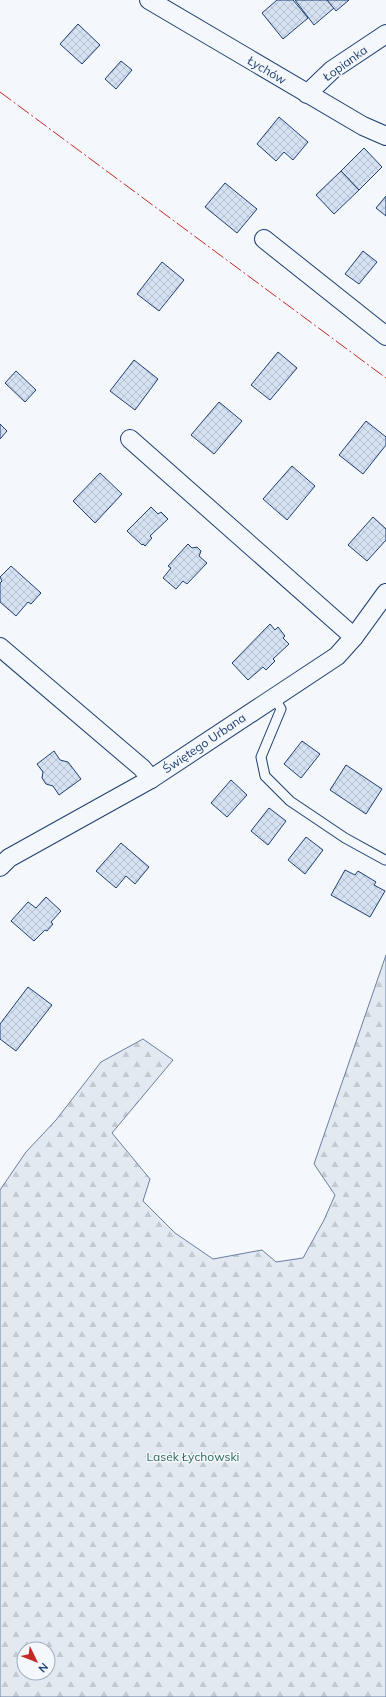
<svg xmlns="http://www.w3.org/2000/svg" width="386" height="1697" viewBox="0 0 386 1697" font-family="Mulish,sans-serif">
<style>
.forest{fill:url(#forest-firs);stroke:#687fa3;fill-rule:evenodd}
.building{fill:url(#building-cross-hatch);stroke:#1d3f73}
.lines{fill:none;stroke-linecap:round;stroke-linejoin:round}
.service-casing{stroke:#1d3f73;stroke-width:11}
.minor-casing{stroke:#1d3f73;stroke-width:20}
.service{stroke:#f4f7fb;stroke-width:9}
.minor{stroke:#f4f7fb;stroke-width:18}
.power{stroke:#c62828;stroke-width:1;stroke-dasharray:14 3 2 3;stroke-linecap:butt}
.labels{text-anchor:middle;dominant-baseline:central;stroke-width:3;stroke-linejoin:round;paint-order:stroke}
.street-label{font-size:12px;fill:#1d3f73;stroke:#f4f7fb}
.park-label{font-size:12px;fill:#2c6c60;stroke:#f4f7fb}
</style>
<defs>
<pattern id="forest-firs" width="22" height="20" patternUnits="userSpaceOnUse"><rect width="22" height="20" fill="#e3e9f0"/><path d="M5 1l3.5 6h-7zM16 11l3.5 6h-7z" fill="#c2c9d1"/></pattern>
<pattern id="building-cross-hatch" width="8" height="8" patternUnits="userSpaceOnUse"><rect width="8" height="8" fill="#d5e0f0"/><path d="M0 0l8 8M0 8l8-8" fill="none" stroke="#b6c1d1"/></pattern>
</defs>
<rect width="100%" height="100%" fill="#f4f7fb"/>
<!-- forest -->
<path class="forest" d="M386,955V1697H0V1190L26,1152L56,1120L101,1062L143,1039L173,1060L112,1133L150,1179L143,1201L175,1233L213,1259L262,1250L276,1262L303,1258L324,1220L335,1195L314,1164ZM24,1649H48V1673H24Z"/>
<!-- building -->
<g class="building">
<path d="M277,0H293L308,18L283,39L262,13Z"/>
<path d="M295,0H327L334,8L314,25Z"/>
<path d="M327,0H349L336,11Z"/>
<path d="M78,24L100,45L82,64L60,44Z"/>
<path d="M121,61L132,70L116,89L105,79Z"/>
<path d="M279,117L308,142L293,160L284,152L276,161L257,144Z"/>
<path d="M364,148L382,167L359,190L341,171Z"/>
<path d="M341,171L359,190L334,214L316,195Z"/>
<path d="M225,183L257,209L237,233L205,207Z"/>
<path d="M386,196V216L376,208Z"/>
<path d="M363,251L377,262L359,284L345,274Z"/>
<path d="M162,262L184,280L159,311L137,294Z"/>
<path d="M278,352L297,368L270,400L251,385Z"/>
<path d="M134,360L158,379L135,410L110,391Z"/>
<path d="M16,371L36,390L25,402L5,383Z"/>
<path d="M219,402L242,421L214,454L191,435Z"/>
<path d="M366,421L386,437V445L363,474L339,455Z"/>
<path d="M0,424L7,431L0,439Z"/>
<path d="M292,466L315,486L287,520L263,499Z"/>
<path d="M100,473L122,494L95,523L73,501Z"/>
<path d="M151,507L158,514L161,512L168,519L150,536L152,538L145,546L143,544L142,545L127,531Z"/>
<path d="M373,517L386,529V540L367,561L348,545Z"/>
<path d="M188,544L192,548L197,547L201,551L199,556L207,563L187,584L183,581L176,589L163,578L171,568L168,566Z"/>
<path d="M11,566L41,593L31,604L28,602L16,616L0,602V583L2,581L0,577Z"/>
<path d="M270,624L275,630L278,627L285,636L283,638L289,644L273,659L275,661L266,670L263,667L248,680L232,663Z"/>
<path d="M302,741L320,754L301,778L284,764Z"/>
<path d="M54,751L60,760L68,762L81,779L59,795L53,786L46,784L42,778L43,772L37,764Z"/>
<path d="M346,765L382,789L366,814L330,790Z"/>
<path d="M231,780L247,795L227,817L211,803Z"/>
<path d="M269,808L286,821L268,845L251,831Z"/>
<path d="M306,837L323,850L305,874L288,860Z"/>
<path d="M121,843L149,867L135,884L126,876L116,888L96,871Z"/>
<path d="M345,870L355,875L358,871L376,882L374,885L385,891L370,917L331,895Z"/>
<path d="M46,897L61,911L51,922L53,924L47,931L45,930L34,941L11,921L28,902L36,908Z"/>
<path d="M28,987L52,1005L16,1051L0,1039V1024Z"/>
</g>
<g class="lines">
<!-- service casing -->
<g class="service-casing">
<path id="service" d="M274,697L281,709L261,757L265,776L290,801L345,838L385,860"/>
</g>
<!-- minor casing -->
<g class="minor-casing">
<g id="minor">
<path d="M149,0L363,126L386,136"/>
<path d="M307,94L332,70L386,34"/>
<path d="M264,239L386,336"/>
<path d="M130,439L354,637"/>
<path d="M0,647L142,768L151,779"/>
<path d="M0,867L9,858L151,779L337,656L354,637L386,593"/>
</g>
</g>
<!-- service -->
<use href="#service" class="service"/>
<!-- minor -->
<use href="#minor" class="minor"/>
<!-- power -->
<path class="power" d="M0,92L386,378"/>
</g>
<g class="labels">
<!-- street labels -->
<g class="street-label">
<text transform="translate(345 63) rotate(-36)">Łopianka</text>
<text transform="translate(267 70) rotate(31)">Łychów</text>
<text transform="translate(204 743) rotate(-34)">Świętego Urbana</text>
</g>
<!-- park labels -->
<g class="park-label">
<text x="193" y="1456">Lasek Łychowski</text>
</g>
</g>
<!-- north arrow -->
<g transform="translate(36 1661) rotate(133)"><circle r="19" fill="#f4f7fb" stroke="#9eadc5"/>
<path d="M0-3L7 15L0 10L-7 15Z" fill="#c62828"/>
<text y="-6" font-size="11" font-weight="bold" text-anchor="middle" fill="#1d3f73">N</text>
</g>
</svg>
